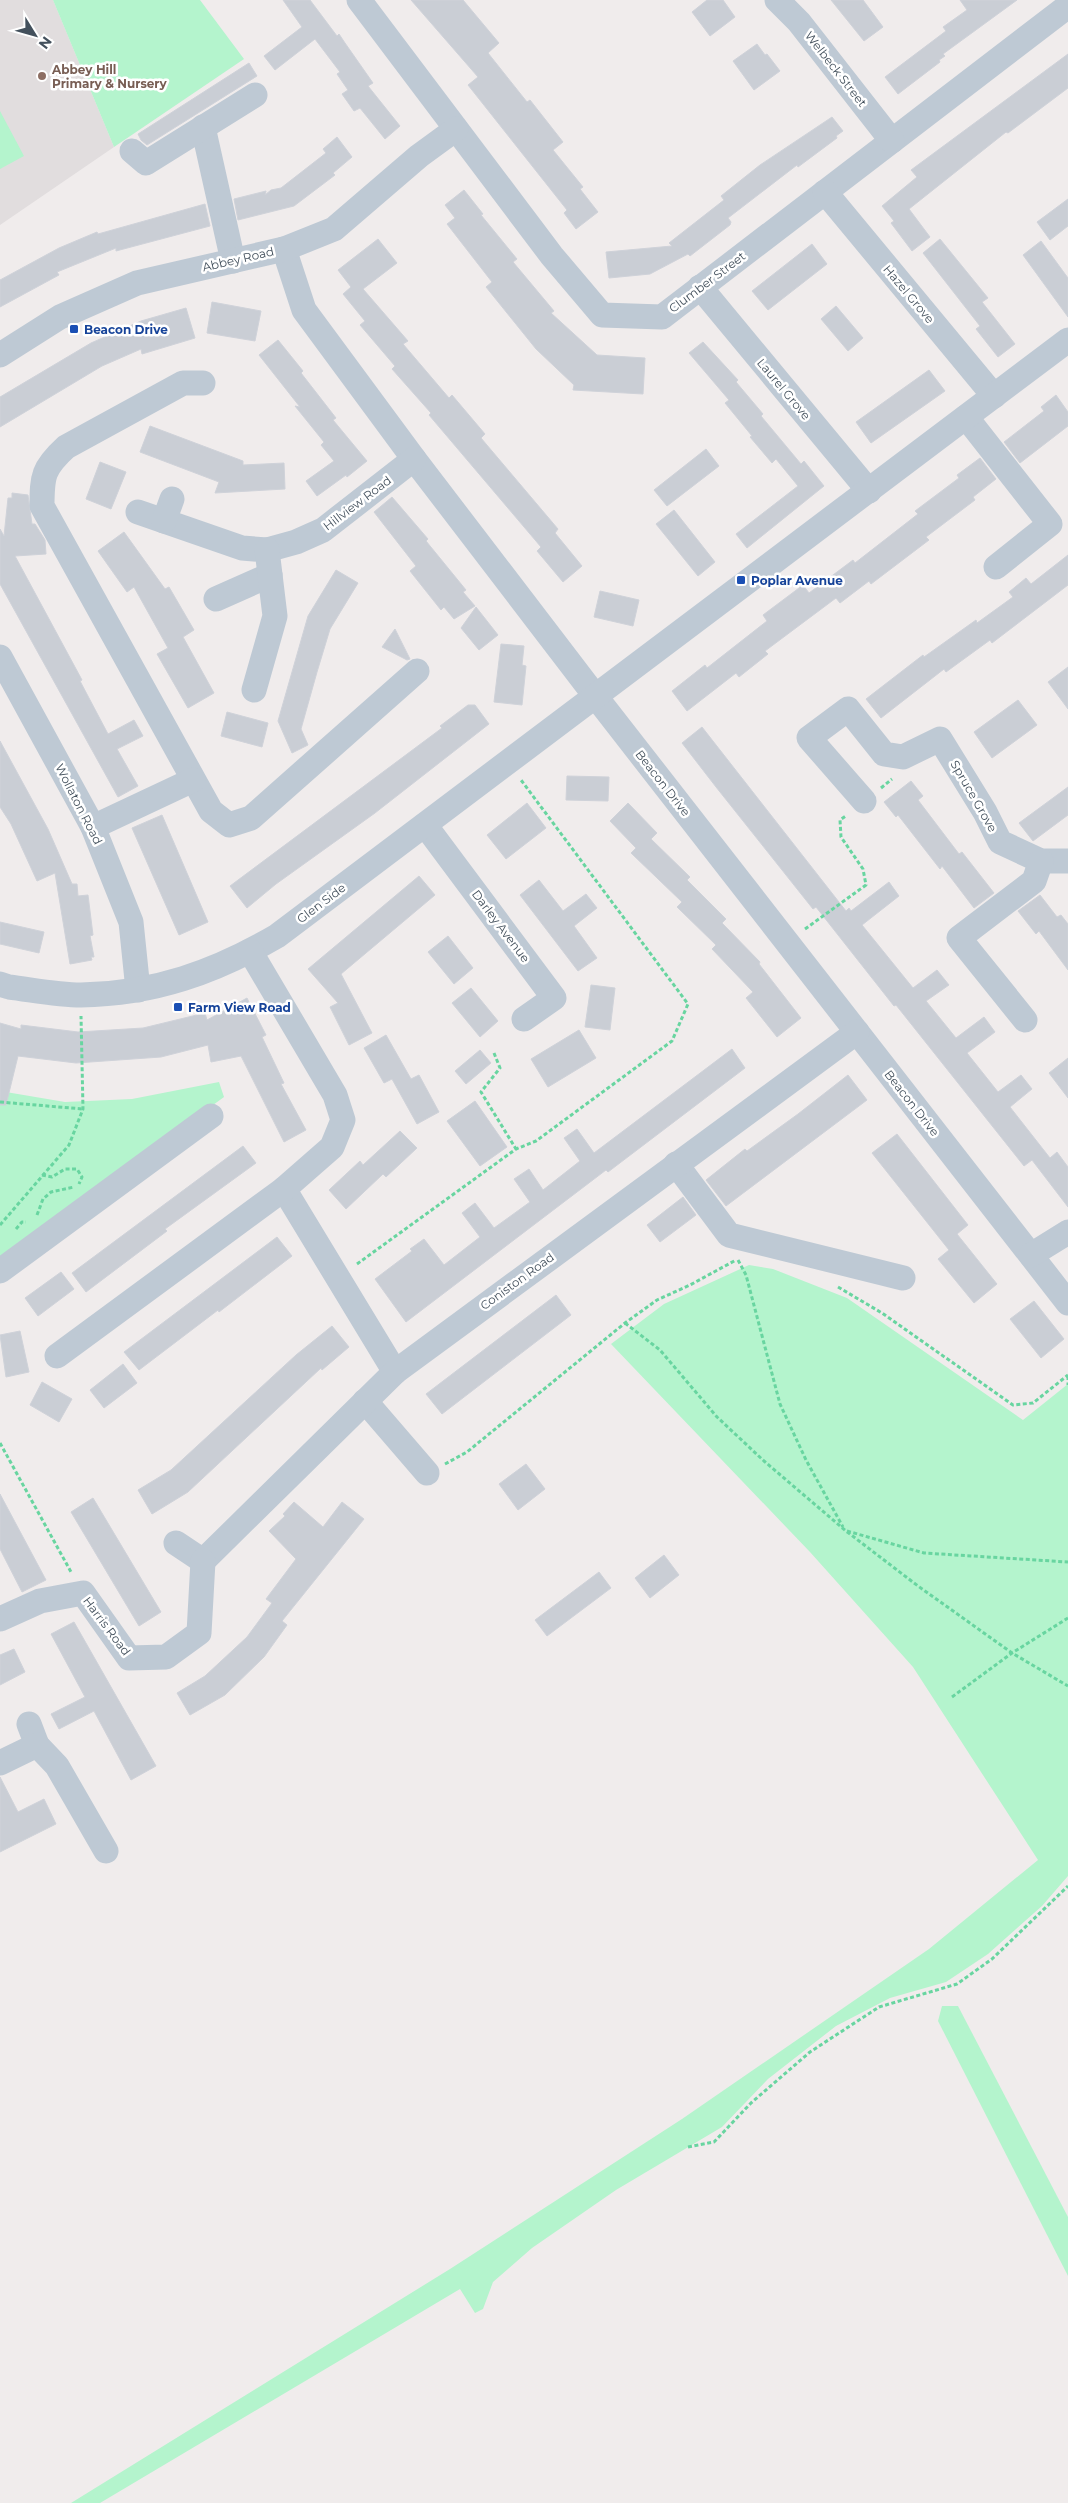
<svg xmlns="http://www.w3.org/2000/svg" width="1068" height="2503" viewBox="0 0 1068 2503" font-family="Montserrat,sans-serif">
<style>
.education{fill:#e1ddde}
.green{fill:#b4f4cd}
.building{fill:#caced5;stroke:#cfd2d9}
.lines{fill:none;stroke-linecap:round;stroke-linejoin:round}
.path{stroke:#68d5a0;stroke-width:3;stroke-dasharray:4 2.5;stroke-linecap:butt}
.minor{stroke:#bec9d4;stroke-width:25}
.education-dot{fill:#8d6e63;stroke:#fff;stroke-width:2}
.transit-dot{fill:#1a4fb4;stroke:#fff;stroke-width:2}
.labels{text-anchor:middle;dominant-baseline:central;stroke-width:5;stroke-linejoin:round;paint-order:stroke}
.education-label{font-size:12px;font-weight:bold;fill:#785e54;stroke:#fff;text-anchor:start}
.street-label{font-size:12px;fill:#43505c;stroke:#fff}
.transit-label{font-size:12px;font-weight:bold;fill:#164399;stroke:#fff;text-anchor:start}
</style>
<rect width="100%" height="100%" fill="#f0ecec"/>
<!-- education -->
<path class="education" d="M0,0H53L114,147L0,225Z"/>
<!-- green -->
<g class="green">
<path d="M53,0H200L244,59L114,147Z"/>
<path d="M0,111L24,156L0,169Z"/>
<path d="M219,1082L224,1097L0,1260V1091L65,1102L132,1099Z"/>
<path d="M749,1265L773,1269L847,1298L1023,1420L1068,1384V1876L1042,1906L988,1954L946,1982L890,1998L836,2026L768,2079L722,2127L616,2190L532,2248L493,2282L483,2309L475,2313L460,2289L100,2503H71L450,2269L682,2119L929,1949L1038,1860L913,1667L810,1552L611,1344L664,1304Z"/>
<path d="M942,2006H958L1068,2217V2276L938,2021Z"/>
</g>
<!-- building -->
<g class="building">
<path d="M283,0H310L337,36L339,34L345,43L373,83L368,86L400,126L385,139L360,108L354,111L342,94L348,90L337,74L340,72L315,39L275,70L264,56L302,27Z"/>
<path d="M411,0H463L499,43L488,53L527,102L530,100L563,142L553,150L583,187L580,189L598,212L576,229L564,213L567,210L468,85L478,77Z"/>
<path d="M707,0H723L735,17L710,36L692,12Z"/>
<path d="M831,0H863L883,27L864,41Z"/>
<path d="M960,0H1017L943,54L945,56L939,60L940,62L898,94L885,77L946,31L943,27L967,10Z"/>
<path d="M757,44L765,55L767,54L780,71L754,90L733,61Z"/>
<path d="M1068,54V88L1008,133L1006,132L909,209L930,237L912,251L891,223L894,221L882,206L917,177L911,170Z"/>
<path d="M249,63L257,76L147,145L141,140L138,134Z"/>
<path d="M832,117L843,131L836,136L837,138L798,167L797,165L728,218L731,222L730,225L690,256L688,254L650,274L609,278L606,252L672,246L669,243L724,200L721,196L760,165Z"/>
<path d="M337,137L352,157L333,173L335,175L294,206L238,220L234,199L266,191L265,195L271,190L281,188L326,153L323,149Z"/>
<path d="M464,190L483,214L481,215L517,259L513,262L554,311L551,313L597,355L645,358L643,394L573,390L574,385L536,349L486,287L492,282L447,224L455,218L445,205Z"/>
<path d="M1068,199V226L1050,240L1037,222Z"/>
<path d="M205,204L210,226L116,251V248L57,272L59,275L0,307V280L59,248L97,232L98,234Z"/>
<path d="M378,239L397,263L363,289L408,341L403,344L449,398L452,395L485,434L481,438L558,529L555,533L582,566L563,582L537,551L541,547L429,415L431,413L392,369L395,366L360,325L365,321L343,294L351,287L338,270Z"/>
<path d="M940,239L988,298L982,302L1015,344L998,357L976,329L980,326L923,253Z"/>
<path d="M1041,241L1068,278V317L1023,255Z"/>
<path d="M812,244L827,264L768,310L752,291Z"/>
<path d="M212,302L261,311L255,341L207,333Z"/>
<path d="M836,306L863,338L848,351L821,319Z"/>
<path d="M186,308L195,338L142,354L141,349L102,366L0,427V397L91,343L141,321Z"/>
<path d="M278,340L303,371L301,373L336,418L333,420L367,461L347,477L346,475L317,496L306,481L334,461L321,445L324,442L295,406L300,407L259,355Z"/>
<path d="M703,342L738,380L736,382L763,414L761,416L801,464L804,461L824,486L747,548L736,534L798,486L776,459L772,463L750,437L752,436L725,403L729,400L689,353Z"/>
<path d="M929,370L945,391L871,443L856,422Z"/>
<path d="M1056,395L1068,412V426L1020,463L1004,442L1044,411L1041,407Z"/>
<path d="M150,426L243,461V465L284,463L285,489L215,493L219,482L140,452Z"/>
<path d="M706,449L719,466L667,506L654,490Z"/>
<path d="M980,458L996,479L973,497L975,500L926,537L929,540L871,584L869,581L840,603L836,598L765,651L768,654L739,677L736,673L687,711L672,691L705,665L707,668L767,621L763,615L803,585L809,593L853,560L855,563L918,514L915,511L959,478L957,475Z"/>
<path d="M100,462L126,472L111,509L86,499Z"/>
<path d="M12,493L28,495L32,524H35L45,540L46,554L15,556L82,680L80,681L108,734L134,720L143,736L117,749L138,786L118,797L0,584V529L4,536L8,498H12Z"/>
<path d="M392,497L428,539L426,541L466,590L463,592L475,606L454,619L444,607L441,610L410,571L416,566L374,512Z"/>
<path d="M674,510L715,562L698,576L656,524Z"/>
<path d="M124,532L165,589L169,587L194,630L183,637L214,693L188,708L157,654L168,648L134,587L127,592L98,551Z"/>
<path d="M1068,555V585L992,643L990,640L946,672L944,669L881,718L866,699L923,655L924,657L976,620L977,623L1013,597L1009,592L1026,578L1031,584Z"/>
<path d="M336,570L358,583L330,629L317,672L301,729L308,745L292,753L278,721L308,616Z"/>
<path d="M600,591L639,600L633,626L594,617Z"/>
<path d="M476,607L498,635L479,650L461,628Z"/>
<path d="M395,629L410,659L407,660L382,647Z"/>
<path d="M501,644L524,646L522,665L526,666L522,705L494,702Z"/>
<path d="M1068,667V709L1048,682Z"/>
<path d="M1018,700L1037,725L992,758L974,732Z"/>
<path d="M468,705H475L489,724L375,813L276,884L247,908L230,886L442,728L440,726Z"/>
<path d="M227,712L268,723L262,747L221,736Z"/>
<path d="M702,727L846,911L849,908L851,911L889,882L899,896L862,925L913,988L937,970L949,985L926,1001L956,1038L984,1017L995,1032L967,1053L998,1092L1021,1075L1032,1089L1010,1107L1050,1158L1057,1152L1068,1167V1207L1032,1160L1024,1166L896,1005L894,1006L816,907L813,909L716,787L682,743Z"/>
<path d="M0,741L48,829L72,884H77L78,896L88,895L93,935L90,936L94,957H91L92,960L70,964L55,873L37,881L11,824L0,807Z"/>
<path d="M567,776L609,777L608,801L566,800Z"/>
<path d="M911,781L923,796L918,800L959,854L962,852L994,893L974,908L942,866L940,869L898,815L896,817L884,802Z"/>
<path d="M1068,787V815L1033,841L1019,823Z"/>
<path d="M527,803L546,828L506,859L487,835Z"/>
<path d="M628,803L657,833L651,839L690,877L687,880L726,919L722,923L760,962L759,964L801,1018L777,1037L746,998L753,992L712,949L716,945L677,907L682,902L631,853L636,848L610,821Z"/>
<path d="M162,815L208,922L179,935L132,828Z"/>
<path d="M419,876L435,895L341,974L372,1033L349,1045L330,1007L338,1003L308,969Z"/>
<path d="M539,880L563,911L586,894L597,908L574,926L597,958L578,971L520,895Z"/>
<path d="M1040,895L1057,917L1061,915L1068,924V970L1039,931L1036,934L1018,911Z"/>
<path d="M0,922L44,932L39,953L0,944Z"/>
<path d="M448,936L473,968L454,984L428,952Z"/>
<path d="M591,985L615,988L610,1030L585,1027Z"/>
<path d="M471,988L498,1021L480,1037L452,1003Z"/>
<path d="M247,998L266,1035L262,1037L284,1083L281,1084L306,1130L284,1142L241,1056L211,1062L208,1045L161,1057L76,1063L18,1056L6,1105H0V1023L21,1029V1025L78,1032L143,1028L205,1013L207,1020Z"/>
<path d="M579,1030L596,1058L548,1087L531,1059Z"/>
<path d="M386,1035L411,1079L419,1075L439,1112L417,1124L392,1079L384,1083L364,1048Z"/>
<path d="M732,1049L745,1068L608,1172L606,1170L406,1322L375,1279L412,1251L410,1249L424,1239L444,1265L480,1237L462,1213L475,1203L494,1228L530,1202L514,1179L529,1169L543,1190L580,1161L564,1138L577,1129L594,1153Z"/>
<path d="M480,1050L491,1063L466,1084L455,1071Z"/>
<path d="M1068,1058V1098L1049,1073Z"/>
<path d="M848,1075L867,1100L726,1206L706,1180L745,1149L747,1151L798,1114Z"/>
<path d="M475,1101L507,1147L480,1166L447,1121Z"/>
<path d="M400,1131L417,1148L386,1177L383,1174L346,1209L329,1190L360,1161L363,1165Z"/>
<path d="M897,1134L968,1225L957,1234L997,1284L974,1303L938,1259L949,1250L872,1153Z"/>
<path d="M243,1146L256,1163L165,1229L167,1231L86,1292L72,1273Z"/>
<path d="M683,1197L696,1215L660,1242L647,1225Z"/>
<path d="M277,1237L292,1256L219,1312L218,1310L139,1370L124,1352Z"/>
<path d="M61,1272L74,1289L38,1316L25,1298Z"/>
<path d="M556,1295L571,1315L442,1414L426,1394Z"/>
<path d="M1034,1301L1064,1339L1041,1358L1010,1319Z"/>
<path d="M332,1326L349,1347L322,1370L321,1368L188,1492L152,1514L138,1490L171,1470L296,1355Z"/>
<path d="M20,1331L29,1372L6,1377L0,1335Z"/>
<path d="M123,1364L137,1383L104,1408L90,1390Z"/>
<path d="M42,1382L72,1399L59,1422L30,1405Z"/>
<path d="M526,1464L545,1489L518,1510L499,1484Z"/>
<path d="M0,1494L46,1580L22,1592L0,1549Z"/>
<path d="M93,1498L161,1612L139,1626L71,1512Z"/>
<path d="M294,1502L323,1527L342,1502L364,1519L282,1621L287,1625L264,1657L225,1695L190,1715L177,1693L205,1676L247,1637L272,1603L266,1599L296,1559L269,1531L285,1516L283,1514Z"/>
<path d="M664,1555L679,1575L650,1598L635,1578Z"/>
<path d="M599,1572L611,1588L547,1636L535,1620Z"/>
<path d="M74,1622L156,1766L131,1780L94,1711L59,1729L51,1714L85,1697L51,1634Z"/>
<path d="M14,1649L25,1672L0,1685V1655Z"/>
<path d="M0,1777L18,1812L44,1799L56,1824L0,1852Z"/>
</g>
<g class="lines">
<!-- path -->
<g class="path">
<path d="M881,788L892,779"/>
<path d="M805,929L866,885L863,869L841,837L840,820L847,815"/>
<path d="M494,1053L500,1068L481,1092L516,1149"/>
<path d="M0,1102L83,1109"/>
<path d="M42,1175L52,1177L65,1169H77L82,1177L79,1184"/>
<path d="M37,1215L43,1199L51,1192L74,1187"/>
<path d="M0,1225L69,1145L83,1109L81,1016"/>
<path d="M16,1229L22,1222H26"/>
<path d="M738,1260L746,1275L780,1404L806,1460L843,1527"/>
<path d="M357,1264L516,1149L536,1141L672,1041L688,1004L521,780"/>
<path d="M838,1287L882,1313L1013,1405L1033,1403L1068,1375"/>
<path d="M625,1323L660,1350L717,1417L764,1461L846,1531L918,1586L1012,1653L1068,1686"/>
<path d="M1068,1376V1385"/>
<path d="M0,1443L71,1572"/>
<path d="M445,1464L467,1452L625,1323L657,1300L690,1285L736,1260"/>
<path d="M847,1531L924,1553L1068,1562"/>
<path d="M952,1697L1012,1653L1068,1618"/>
<path d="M688,2147L714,2142L751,2103L810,2052L879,2007L957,1984L992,1959L1068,1886"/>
</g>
<!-- minor -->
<g class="minor">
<path d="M359,0L552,256L602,315L662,317L1068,6"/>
<path d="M777,0L799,22L892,141"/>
<path d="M203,127L233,261"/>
<path d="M132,151L146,163L255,95"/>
<path d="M825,192L994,396"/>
<path d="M284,249L304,310L414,459L596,697L1068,1303"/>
<path d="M700,287L869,491"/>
<path d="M0,355L60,317L137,283L284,249L334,229L419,156L456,129"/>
<path d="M203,383H183L66,447C43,468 42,476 42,506L211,811L229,825L251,818L417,671"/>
<path d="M966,417L1050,524L996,567"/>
<path d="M138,512L242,548L267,550L296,542L323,530L414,459"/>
<path d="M164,521L172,499"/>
<path d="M216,599L270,575"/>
<path d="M0,657L93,827L131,922L138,990"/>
<path d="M254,690L275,616L267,550"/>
<path d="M864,801L809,738L848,709L884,754L903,757L940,739L985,812L1000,842L1041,861H1068"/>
<path d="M425,825L554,998L524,1019"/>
<path d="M93,827L193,780"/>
<path d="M0,984L9,987C33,990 58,995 81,995C154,994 215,972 277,936L1068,340"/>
<path d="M1025,1020L959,938L1034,881L1041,861"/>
<path d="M676,1164L729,1235L903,1278"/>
<path d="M284,1189L395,1372"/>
<path d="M1031,1255L1068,1232"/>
<path d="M0,1271L211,1116"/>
<path d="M57,1356L284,1189L332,1147L343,1120L335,1095L250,951"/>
<path d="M365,1401L427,1473"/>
<path d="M176,1543L203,1561"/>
<path d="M203,1561L395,1372L857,1032"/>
<path d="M0,1619L40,1601L83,1593L129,1658L166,1657L199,1633L203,1561"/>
<path d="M29,1724L37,1745"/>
<path d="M0,1763L37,1745L57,1766L106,1851"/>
</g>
</g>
<!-- markers -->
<circle class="education-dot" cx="42" cy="76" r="5"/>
<g class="transit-dot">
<rect x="69" y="324" width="10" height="10" rx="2.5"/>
<rect x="736" y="575" width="10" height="10" rx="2.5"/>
<rect x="173" y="1002" width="10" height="10" rx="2.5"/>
</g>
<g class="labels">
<!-- education labels -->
<g class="education-label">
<text x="52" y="69">Abbey Hill<tspan x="52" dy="14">Primary &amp; Nursery</tspan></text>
</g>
<!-- street labels -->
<g class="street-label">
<text transform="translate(836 69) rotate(52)">Welbeck Street</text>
<text transform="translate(238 259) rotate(-13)">Abbey Road</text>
<text transform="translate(707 282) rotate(-37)">Clumber Street</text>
<text transform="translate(909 294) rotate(50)">Hazel Grove</text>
<text transform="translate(784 389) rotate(50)">Laurel Grove</text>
<text transform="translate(357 503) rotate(-37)">Hillview Road</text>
<text transform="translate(663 783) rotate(52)">Beacon Drive</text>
<text transform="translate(974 796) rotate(60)">Spruce Grove</text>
<text transform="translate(79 804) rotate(63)">Wollaton Road</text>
<text transform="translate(321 903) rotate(-37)">Glen Side</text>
<text transform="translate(501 926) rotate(53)">Darley Avenue</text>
<text transform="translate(912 1103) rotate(52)">Beacon Drive</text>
<text transform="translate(517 1281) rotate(-36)">Coniston Road</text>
<text transform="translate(107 1626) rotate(53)">Harris Road</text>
</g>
<!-- transit labels -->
<g class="transit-label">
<text x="84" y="329">Beacon Drive</text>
<text x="751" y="580">Poplar Avenue</text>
<text x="188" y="1007">Farm View Road</text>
</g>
</g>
<!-- north arrow -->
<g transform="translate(35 35) rotate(127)" stroke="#ffffff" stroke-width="4" paint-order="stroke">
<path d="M0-4L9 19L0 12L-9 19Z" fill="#43505c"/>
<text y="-8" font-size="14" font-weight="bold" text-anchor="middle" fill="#43505c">N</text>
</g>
</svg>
